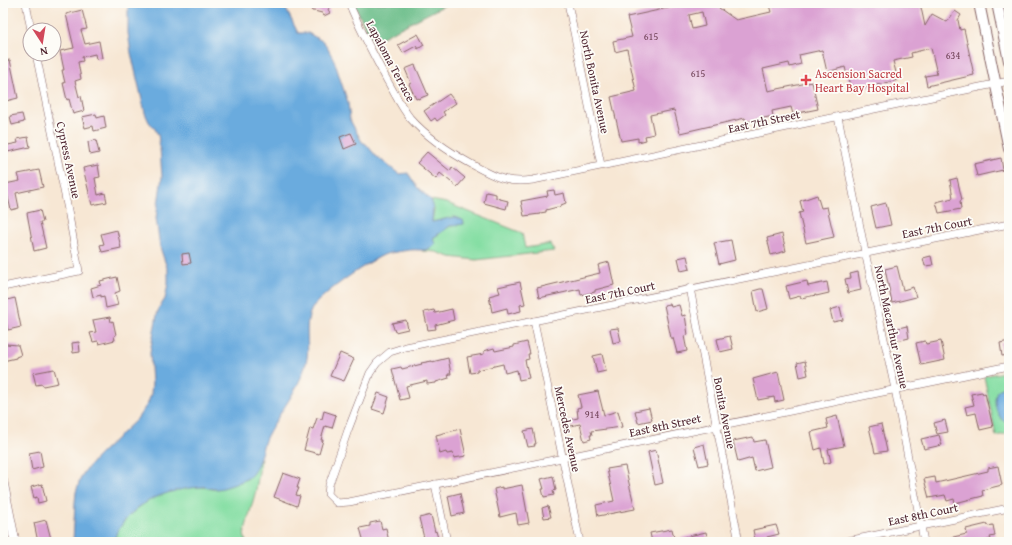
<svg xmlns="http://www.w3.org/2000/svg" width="1012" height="545" viewBox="0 0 1012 545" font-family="'Gentium Book Plus',serif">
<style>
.green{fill:#84dea3;stroke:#677e67}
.forest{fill:#6bbd89;stroke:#5a6e5a}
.water{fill:#6aabde;stroke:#5a6584}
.building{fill:#dba2d3;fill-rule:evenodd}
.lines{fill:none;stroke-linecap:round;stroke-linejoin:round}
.minor-casing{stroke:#876566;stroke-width:8}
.tertiary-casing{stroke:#876566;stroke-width:10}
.secondary-casing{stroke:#876566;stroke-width:12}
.minor{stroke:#fff;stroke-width:7}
.tertiary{stroke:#fff;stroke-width:9}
.secondary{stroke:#fff;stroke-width:10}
.health-dot{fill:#e0444e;stroke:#fdfcf7;stroke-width:1.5}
.labels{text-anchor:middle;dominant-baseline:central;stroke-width:3.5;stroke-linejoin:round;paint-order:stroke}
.number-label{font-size:10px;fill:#6e4055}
.street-label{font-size:12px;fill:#4a1f2b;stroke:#fdfcf7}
.health-label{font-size:12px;fill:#be3a42;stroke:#fdfcf7;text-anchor:start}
</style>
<rect width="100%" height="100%" fill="#fdfcf7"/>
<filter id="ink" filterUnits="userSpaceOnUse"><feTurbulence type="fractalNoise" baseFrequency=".025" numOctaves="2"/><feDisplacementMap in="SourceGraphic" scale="8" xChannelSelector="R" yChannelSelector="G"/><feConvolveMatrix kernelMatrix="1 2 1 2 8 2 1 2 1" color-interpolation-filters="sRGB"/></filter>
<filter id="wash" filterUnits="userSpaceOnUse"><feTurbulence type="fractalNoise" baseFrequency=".012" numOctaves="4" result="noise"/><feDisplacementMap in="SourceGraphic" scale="16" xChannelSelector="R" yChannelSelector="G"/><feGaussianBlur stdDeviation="0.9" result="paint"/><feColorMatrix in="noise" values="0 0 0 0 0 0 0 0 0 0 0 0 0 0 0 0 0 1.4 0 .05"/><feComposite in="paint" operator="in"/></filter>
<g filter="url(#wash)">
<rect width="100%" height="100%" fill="#f7e7d4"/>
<!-- green -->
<g class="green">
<path d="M431,200L447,203L522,233L525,248L550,244L554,251L476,260L450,257L436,252L422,251L430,249L433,238L450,226L458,225L454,217L432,222L434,209Z"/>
<path d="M1009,371V433L996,436L984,376Z"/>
<path d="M261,459L256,490L244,534L246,542H113C125,506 167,486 203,487C207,487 211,490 215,489C223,488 243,482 249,477C254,473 257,464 261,459Z"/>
</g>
<!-- forest -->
<path class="forest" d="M353,3H449L373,42Z"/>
<!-- water -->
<g class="water">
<path d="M128,3H283L298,33H308L324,42L327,47L334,60L348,103L350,120L362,142L366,144L376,156L399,174L408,173L417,187L431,200L433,205L432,222L454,217L463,220L464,224L450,226L433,238L435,244C426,253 422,249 410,250C403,251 394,252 386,254C372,259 321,294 313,307C302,324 311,344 306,363C301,383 288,401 277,419C272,427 267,434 264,443C261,453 258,471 248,478C241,482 222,490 214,489C210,489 206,486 202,487C165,489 126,504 113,542H73L75,503L76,492L80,480L84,472L98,456L137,419L148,403L151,394L152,383L150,352L157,315L159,308L165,299L168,283V271L160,247L156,218L162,177L160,148L158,135L155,129L149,122L145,113L131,53L128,33Z"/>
<path d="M1009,386V424C997,420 992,402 997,391L1003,387Z"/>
</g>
<g id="blocks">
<!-- building -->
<g class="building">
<path d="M313,3H328L330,8L328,9L330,13L324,16L322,13L314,11H312L309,5Z"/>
<path d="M691,3H718L719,8L736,20L771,12L769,5L777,3H920L925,26L932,14L947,22L955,11L961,15L958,20L960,30L964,29L974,75L927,86L925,76L937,74L931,48L911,53L912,57L893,61L898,80L851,91L845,67L827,72L822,50L799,55L801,64L790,67L789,63L763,69L768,91L812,82L818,109L793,114L791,107L772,111L773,116L746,122L745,118L680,133L674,110L650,115L654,134L645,136L646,140L638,142V138L621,141L611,97L636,91L627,49L615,52L613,41L632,37L627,17ZM702,12L705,26L692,29L689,15Z"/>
<path d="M82,10L87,29L81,30L85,44L99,41L102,58L96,59L95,54L82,57L83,61L78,62L81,79L75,81L79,97L81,96L84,111L73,114L69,99L67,100L63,83H65L62,70H64L60,51L74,48L66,14Z"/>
<path d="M418,34L424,45L418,49L416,46L403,53L398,45Z"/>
<path d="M10,60L18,98L6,101L4,91L3,92V61Z"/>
<path d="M415,65L428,95L418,99V98L416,99L409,84L411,83L405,69Z"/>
<path d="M449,94L456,103L443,112L445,115L437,121L435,118L431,121L424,111Z"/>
<path d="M22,114L24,122L12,125L10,116Z"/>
<path d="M96,114L97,118L104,116L106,128L94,131L93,126L85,128L82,117Z"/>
<path d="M351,133L356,144L344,149L340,137Z"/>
<path d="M28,137L30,147L3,153V146L18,143L17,139Z"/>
<path d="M96,140L99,153L90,155L88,142Z"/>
<path d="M427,152L450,171L452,167L465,178L457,187L440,173L436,179L417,163Z"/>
<path d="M1001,158L1003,170L977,176L974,164Z"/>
<path d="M98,165L100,177L95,178L98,195L105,193L107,202L92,205L83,168Z"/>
<path d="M39,170L43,187L16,193L19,208L11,210L5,184L20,181L18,174Z"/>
<path d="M957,178L962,200L960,201L961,209L939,213L936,202L953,198L950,180Z"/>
<path d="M554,190L555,195L564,193L566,203L561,205V206L546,210V212L540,213V214L524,216L521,201L548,196L547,191Z"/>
<path d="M486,192L496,194V198L508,201L506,209L484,203Z"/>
<path d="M817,195L821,208L827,207L834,237L806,243L799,213L803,212L800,201Z"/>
<path d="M886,203L891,225L876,228L871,207Z"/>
<path d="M40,210L43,222H40L46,248L34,251L27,213Z"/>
<path d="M117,230L121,248L102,252L100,245L104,244L101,234Z"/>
<path d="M782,234L786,251L771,255L767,238Z"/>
<path d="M731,240L735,260L719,264L714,243Z"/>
<path d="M189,253L191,263L183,264L182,254Z"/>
<path d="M687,256L690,269L681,271L678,258Z"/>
<path d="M931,256L933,265L925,266L923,258Z"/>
<path d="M609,262L614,285L595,290V292L581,295L580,289L539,298L537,288L600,273L598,265Z"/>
<path d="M897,266L903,290L913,287L916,297L892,303L885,269Z"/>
<path d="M858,272L861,290L848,293L845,279L851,278L850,274Z"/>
<path d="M117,277L120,291L115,293L118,305L106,308L104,296L101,297V295L93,297L91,288L101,285L100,281Z"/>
<path d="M807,281L808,286L827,282L829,293L816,296V295L801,298L800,296L789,299L786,286Z"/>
<path d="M520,282L525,304L520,305L521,311L508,314L507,308L492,312L489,296L500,293L498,287Z"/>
<path d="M760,289H763L768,309L757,312L753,291Z"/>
<path d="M15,298L21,327L8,330L4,313L3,314V301Z"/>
<path d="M670,304L671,307L679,305L682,316L685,315L688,335L684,336L687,351L677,353L673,338H671L664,305Z"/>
<path d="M840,307L843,320L833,322L830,310Z"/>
<path d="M452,309L454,320L435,325L436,329L428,330L424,312L434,310L435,313Z"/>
<path d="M110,317L111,322L113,321L116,335L114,336L115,340L99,344L98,341L93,342L90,333L96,332L93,320Z"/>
<path d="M406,320L408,329L395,332L392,323Z"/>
<path d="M907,326L909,338L897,341V339L893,340L891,332L895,331L894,329Z"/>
<path d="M618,328L621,341L613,343L610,329Z"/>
<path d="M730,336L733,349L720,352L717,339Z"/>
<path d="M925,341L926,344L941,341L945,360L921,365L916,343Z"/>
<path d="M1009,341V355L1002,356L1000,343Z"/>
<path d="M79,342L80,352L73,353L72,343Z"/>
<path d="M527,342L530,354H528L529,359L525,360L529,378L519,380L517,370L505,373L503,364L477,370V372L470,373L467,357L484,354V351L494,348L495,351L514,347V345Z"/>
<path d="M6,344L18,345L21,355L16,357V358L3,361V346Z"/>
<path d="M340,353L354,359L344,381L330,376Z"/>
<path d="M602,354L606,371L597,373L593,356Z"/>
<path d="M448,358L451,374H448L449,378L436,382V383L427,384V381L406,386L409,398L400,400L392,369L401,367L402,369L422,364L421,363L432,361V362Z"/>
<path d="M805,361L808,375L800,377L797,363Z"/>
<path d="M54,369L58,383L43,386L42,384L36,385L33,373Z"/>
<path d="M778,372L784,400L775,402L774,397L758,400L753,379Z"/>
<path d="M598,391L604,415L618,411L622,427L591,431L592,435H590L591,439L584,441L580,424L565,427L563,421L578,418L577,408L581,407L578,395Z"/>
<path d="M982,392L983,394L985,393L993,427L980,430L976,413L967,415L965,407L974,405L971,394Z"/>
<path d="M378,393L389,397L384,413L372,409Z"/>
<path d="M649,408L652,420L638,423L635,411Z"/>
<path d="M324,411L336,415L332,428L325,426L321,440H323L319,454L304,450L310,428L313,429L317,418L322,419Z"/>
<path d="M837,416L844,446L828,449L831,462L824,464L821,448L815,450L811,432L828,428L826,419Z"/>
<path d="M945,420L948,432L937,434L934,423Z"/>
<path d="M881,424L887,451L875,453L869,427Z"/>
<path d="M460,429L466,456L454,458L453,453L447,454L446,452L440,454L436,435Z"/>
<path d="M533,429L536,444H534L535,446L528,447L524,431Z"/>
<path d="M939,435L942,445L924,449L921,439Z"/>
<path d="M753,437L754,442L765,440L771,467L755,471L752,458L738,462L733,441Z"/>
<path d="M704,444L708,464L699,466L694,447Z"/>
<path d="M656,450L663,483L655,485L648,452Z"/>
<path d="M40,451L43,467L32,470L29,453Z"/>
<path d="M625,466L635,509L598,516L596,505L614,501L607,469Z"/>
<path d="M998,466L1002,485L982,490L983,496L955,503L954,499L947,501L945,495L929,498L924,479L935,477L936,483L988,471V468Z"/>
<path d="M283,473L300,479L297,488H299L296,495L300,496L297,506L274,497Z"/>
<path d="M553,476L556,490L553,491L554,495L544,497L542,489H544L541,479Z"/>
<path d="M42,484L46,501L38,503L37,497L34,498L31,487Z"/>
<path d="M522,485L529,523L518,525L516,513L500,517L494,489L502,487V489Z"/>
<path d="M460,493L464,513L452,516L448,496Z"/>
<path d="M548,506L551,517L544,518L542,508Z"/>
<path d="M431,515L435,532L436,531L439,542H425L419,518Z"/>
<path d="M46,520L51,539L38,542L34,523Z"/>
<path d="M380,521L382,529L386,528L389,542H364L360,528L370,526V523Z"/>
<path d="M987,524L988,526L993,525L995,536L990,537L991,539L982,542H945L944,539L967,534L966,529Z"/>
<path d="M776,525L779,534L767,537V540L758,542V539L755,540L753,530Z"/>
<path d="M672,529L675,542H652L650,533Z"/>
<path d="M706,532L708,542H676V539Z"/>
</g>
</g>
</g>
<g filter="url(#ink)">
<use href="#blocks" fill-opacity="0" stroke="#876566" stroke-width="1"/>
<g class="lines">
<!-- minor casing -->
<g class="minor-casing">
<g id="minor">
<path d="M26,3L31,30"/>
<path d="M349,3C360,30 374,56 388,82C395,94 401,107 410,118C427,137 451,153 473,165C495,177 508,184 533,180L1009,81"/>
<path d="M568,3L601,165"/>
<path d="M838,117L865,252L895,389L924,542"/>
<path d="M1009,224L406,347L390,352L377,363L370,373L348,430L329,485L328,494L337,503L349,502L1009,366"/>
<path d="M3,287L79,271L68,210L36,54"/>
<path d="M690,288L739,542"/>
<path d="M534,321L580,542"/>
<path d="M435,484L447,542"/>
<path d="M842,542L1009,508"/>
</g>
</g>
<!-- tertiary casing -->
<g class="tertiary-casing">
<path id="tertiary" d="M3,482L15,542"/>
</g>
<!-- secondary casing -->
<g class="secondary-casing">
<g id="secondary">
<path d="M979,3L1009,149"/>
<path d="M997,3L1009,61"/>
</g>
</g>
<!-- minor -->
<use href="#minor" class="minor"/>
<!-- tertiary -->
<use href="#tertiary" class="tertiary"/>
<!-- secondary -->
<use href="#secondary" class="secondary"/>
</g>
</g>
<!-- markers -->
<path class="health-dot" d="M804 74h4v4h4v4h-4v4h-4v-4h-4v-4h4z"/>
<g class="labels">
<!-- number labels -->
<g class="number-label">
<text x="651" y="36">615</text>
<text x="953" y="55">634</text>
<text x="698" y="73">615</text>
<text x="592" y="414">914</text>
</g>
<!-- street labels -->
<g class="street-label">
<text transform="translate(391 61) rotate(62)">Lapaloma Terrace</text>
<text transform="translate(595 82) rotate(78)">North Bonita Avenue</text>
<text transform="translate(764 121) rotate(-12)">East 7th Street</text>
<text transform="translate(69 160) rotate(78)">Cypress Avenue</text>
<text transform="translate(937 227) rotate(-11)">East 7th Court</text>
<text transform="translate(620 292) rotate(-12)">East 7th Court</text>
<text transform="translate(892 327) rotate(78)">North Macarthur Avenue</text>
<text transform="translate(725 413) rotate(79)">Bonita Avenue</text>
<text transform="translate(665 425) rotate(-12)">East 8th Street</text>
<text transform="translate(568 429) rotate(78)">Mercedes Avenue</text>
<text transform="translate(923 514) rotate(-12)">East 8th Court</text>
</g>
<!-- health labels -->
<g class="health-label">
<text x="815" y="73">Ascension Sacred<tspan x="815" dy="14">Heart Bay Hospital</tspan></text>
</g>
</g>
<!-- margin -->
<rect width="1012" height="545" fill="none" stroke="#fdfcf7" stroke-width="16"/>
<!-- north arrow -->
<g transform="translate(42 42) rotate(168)"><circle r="19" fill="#fdfcf7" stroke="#b5a4a5"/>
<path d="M0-3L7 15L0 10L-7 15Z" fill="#d1495b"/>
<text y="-6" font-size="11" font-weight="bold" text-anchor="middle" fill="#4a1f2b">N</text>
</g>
</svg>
